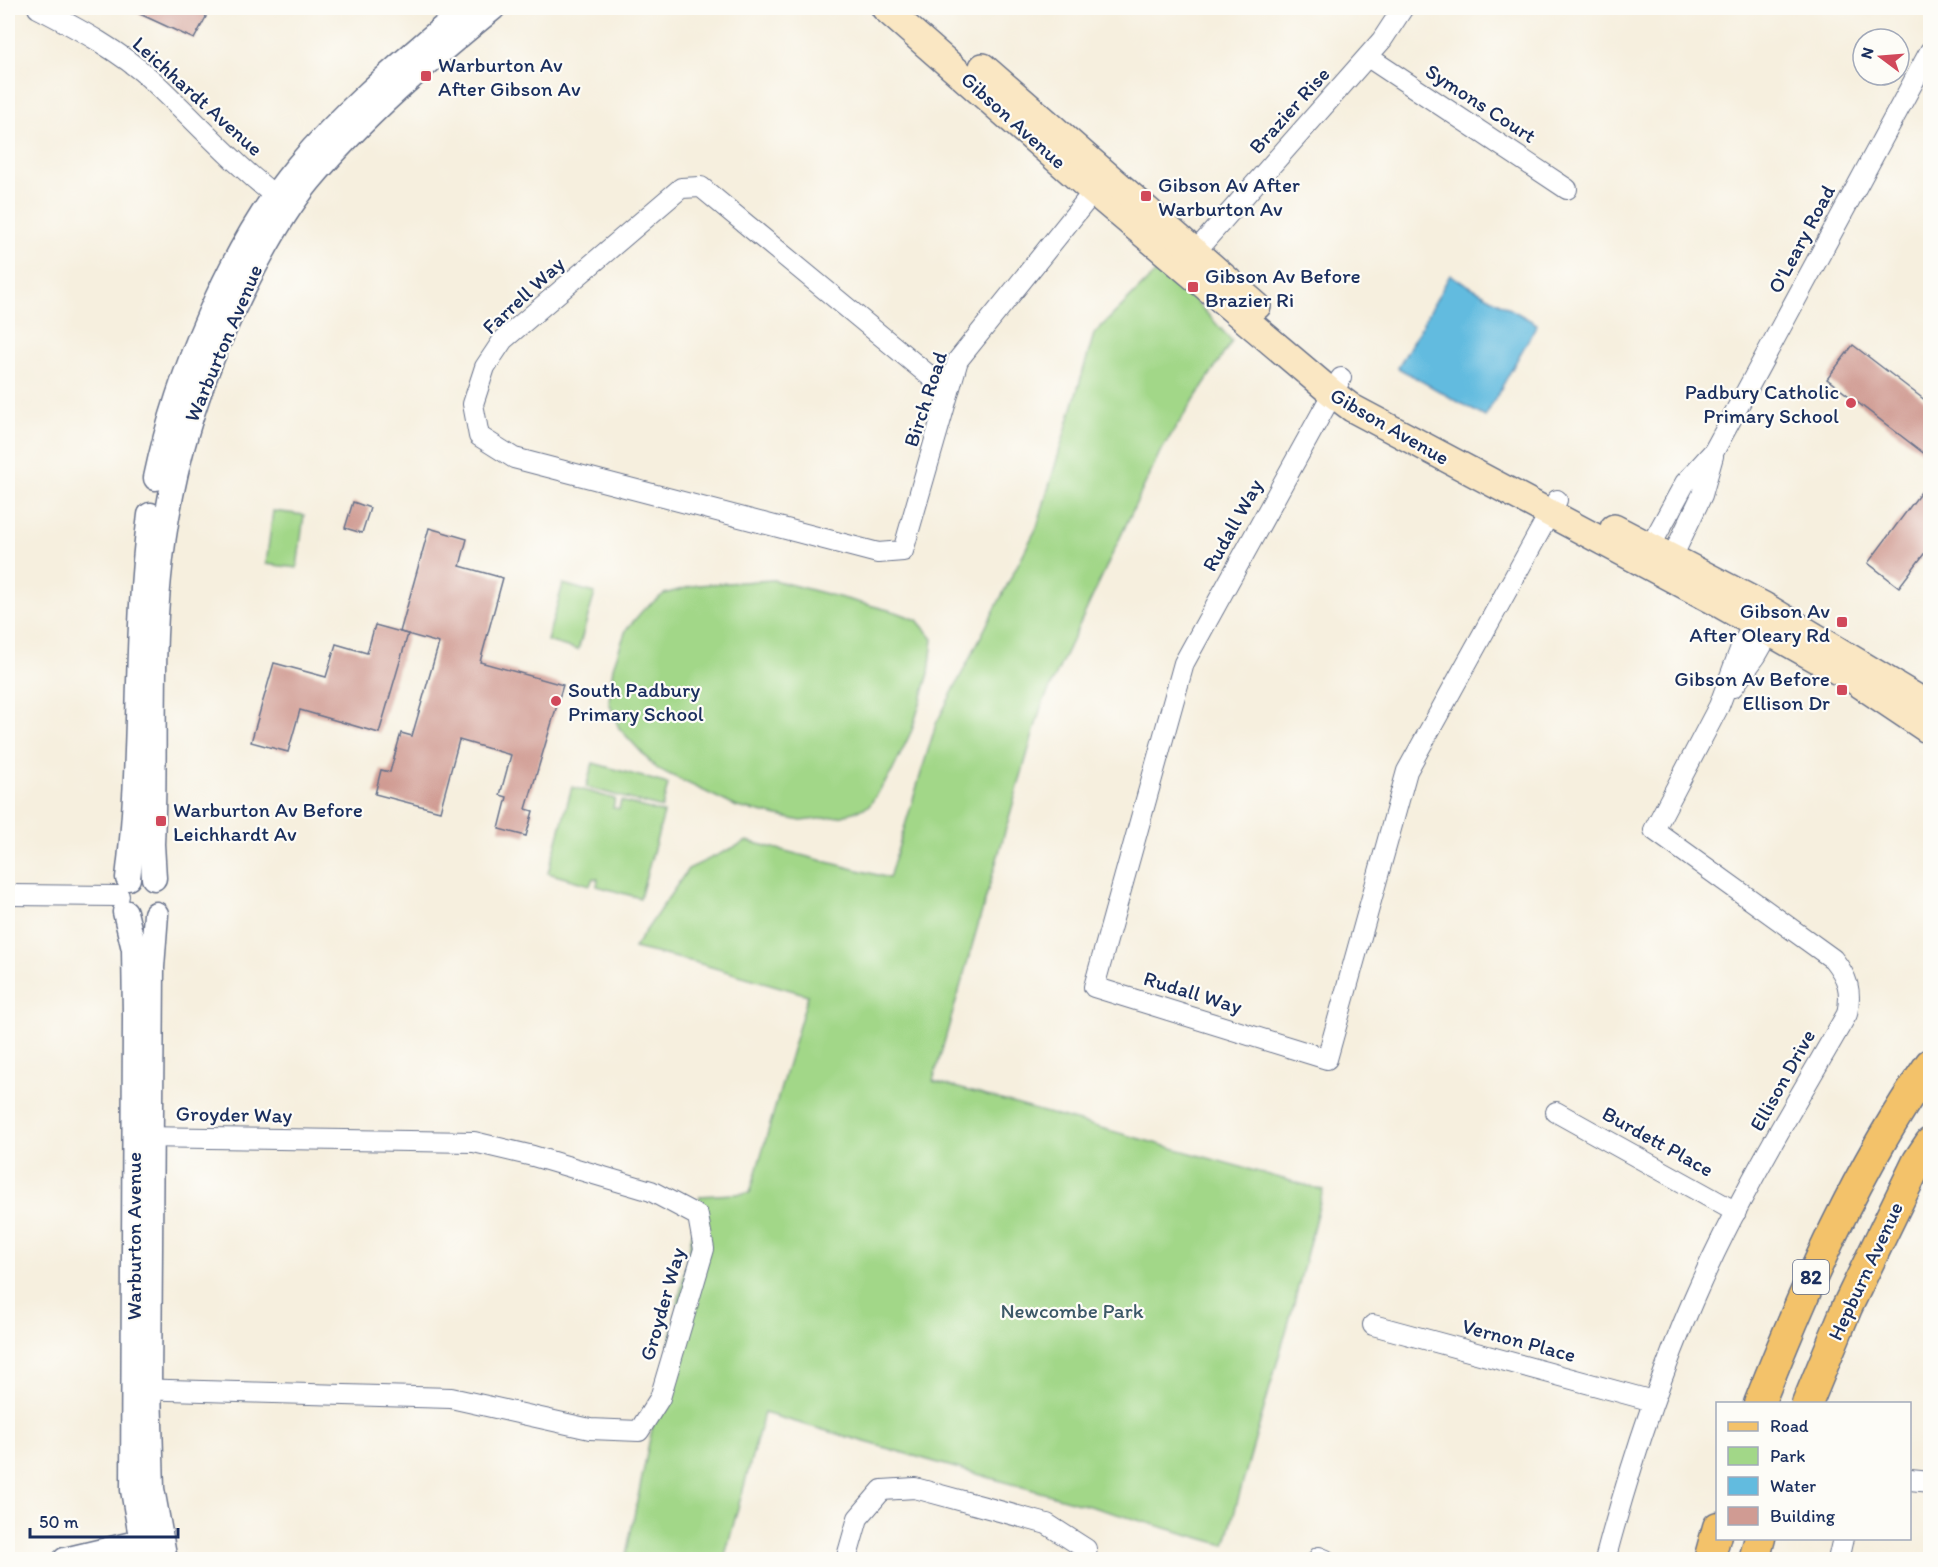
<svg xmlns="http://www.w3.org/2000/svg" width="1938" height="1567" viewBox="0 0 1938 1567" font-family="Itim,sans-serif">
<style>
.green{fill:#a2d788;stroke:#5e8373;stroke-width:1.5}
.water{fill:#62bbdf;stroke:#3e759e;stroke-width:1.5}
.building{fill:#d09b93}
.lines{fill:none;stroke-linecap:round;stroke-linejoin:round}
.minor-casing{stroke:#68728b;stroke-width:22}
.tertiary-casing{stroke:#68728b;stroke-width:27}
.secondary-casing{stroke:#68728b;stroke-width:30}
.primary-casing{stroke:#68728b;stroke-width:33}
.minor{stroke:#fff;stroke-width:20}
.tertiary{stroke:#fff;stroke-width:24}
.secondary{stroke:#fae7c3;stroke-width:27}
.primary{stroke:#f3c26a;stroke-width:30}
.poi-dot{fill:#d1495b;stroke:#fdfcf7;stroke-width:2}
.labels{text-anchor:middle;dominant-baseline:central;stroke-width:4.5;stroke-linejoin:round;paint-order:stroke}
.shield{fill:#fdfcf7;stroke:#5f6c8c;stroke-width:1.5}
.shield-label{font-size:20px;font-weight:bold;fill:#1b2f5e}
.poi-label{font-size:21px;fill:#1b2f5e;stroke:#fdfcf7;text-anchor:start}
.street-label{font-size:21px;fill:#1b2f5e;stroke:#fdfcf7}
.park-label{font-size:21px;fill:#3d5968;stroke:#fdfcf7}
</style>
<rect width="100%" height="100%" fill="#fdfcf7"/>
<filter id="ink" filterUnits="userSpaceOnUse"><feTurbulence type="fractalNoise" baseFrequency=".0167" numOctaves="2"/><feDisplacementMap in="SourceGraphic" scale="12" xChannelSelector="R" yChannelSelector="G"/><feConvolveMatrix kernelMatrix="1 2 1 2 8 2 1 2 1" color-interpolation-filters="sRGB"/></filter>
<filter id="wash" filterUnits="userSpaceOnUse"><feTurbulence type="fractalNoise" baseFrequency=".008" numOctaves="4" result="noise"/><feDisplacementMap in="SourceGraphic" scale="24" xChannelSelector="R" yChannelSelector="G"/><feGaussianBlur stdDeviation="1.35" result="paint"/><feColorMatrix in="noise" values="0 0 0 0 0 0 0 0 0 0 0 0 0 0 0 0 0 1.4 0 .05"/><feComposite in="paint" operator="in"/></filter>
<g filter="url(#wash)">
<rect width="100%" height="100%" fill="#f6efde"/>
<!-- green -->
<g class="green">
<path d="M1158,270L1182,286L1232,341L1160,452L1041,707L933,1081L1323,1190L1293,1307L1225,1545L764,1413L724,1559L625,1560L700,1196L750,1193L808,995L694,962L634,948L688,869L747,841L889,878L936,724L1037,527L1094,334Z"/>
<path d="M273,511L304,515L297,568L266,564Z"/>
<path d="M773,580L896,612L917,620L933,639L929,673L912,730L892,772L869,806L843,816L801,821L737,807L656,768L619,728L609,702L613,667L626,630L643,610L664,594L697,585Z"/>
<path d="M563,584L595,593L578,650L547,641Z"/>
<path d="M593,763L668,784L662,808L586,787Z"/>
<path d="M572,787L615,799L613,808L619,809L621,801L664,813L640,898L597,886L598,879L593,878L590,885L548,873Z"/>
</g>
<!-- water -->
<path class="water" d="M1450,275L1537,324L1485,417L1398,368Z"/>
<g id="blocks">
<!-- building -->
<g class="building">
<path d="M127,8H204L206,17L194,39Z"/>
<path d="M1853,345L1930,404V458L1827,379Z"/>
<path d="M1930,480V546L1899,587L1868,563Z"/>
<path d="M353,502L370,508L362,533L345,528Z"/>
<path d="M429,528L467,539L460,566L503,578L480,662L563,685L526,809L533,811L526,836L499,829L507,797L500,795L511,755L459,740L440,811L375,794L381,770L390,772L401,733L412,736L439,643L400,632Z"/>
<path d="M375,625L408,634L379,733L300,710L288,752L251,742L274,663L326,677L336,644L367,653Z"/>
</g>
</g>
</g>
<g filter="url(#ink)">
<use href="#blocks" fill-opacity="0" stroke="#68728b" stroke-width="1.5"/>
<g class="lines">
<!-- minor casing -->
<g class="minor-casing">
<g id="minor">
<path d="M38,8C79,29 120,51 154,82C198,123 237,168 286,204"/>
<path d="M1368,57L1567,189"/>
<path d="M1187,261L1382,40L1403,8"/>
<path d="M1341,378L1184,663L1094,987L1327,1059L1407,771L1557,500"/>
<path d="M949,392L701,187L681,188L503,340L485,367L473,404L479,436L514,458L878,553L903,551L958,360L1102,181"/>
<path d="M1644,558L1685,483L1714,451L1930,51"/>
<path d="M1666,570L1702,495L1713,456"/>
<path d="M1733,687L1756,656L1776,621"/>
<path d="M8,895L119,896"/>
<path d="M1556,1112L1736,1212"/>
<path d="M1373,1325L1653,1401"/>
<path d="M135,1389L451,1398L590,1429L639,1431L660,1398L704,1249L698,1216L651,1191L533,1156L474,1142L138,1137"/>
<path d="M1910,1480L1930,1482"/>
<path d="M1319,1557L1326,1560"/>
<path d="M846,1560L858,1518L882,1490L915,1488L1047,1524L1086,1549L1087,1560"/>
<path d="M1605,1560C1629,1470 1657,1383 1694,1298C1737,1199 1794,1106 1847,1014C1852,991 1848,978 1833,959L1654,830L1719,706L1741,647L1760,612"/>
<path d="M1838,1560L1843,1538"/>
</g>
</g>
<!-- tertiary casing -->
<g class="tertiary-casing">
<g id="tertiary">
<path d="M156,478C177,378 231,245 298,166C348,107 408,58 466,8"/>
<path d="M128,878C143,757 134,636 150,515"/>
<path d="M154,878L152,844C156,756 150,665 159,577C169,473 196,384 242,291C261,253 282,214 309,181C363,116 428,61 493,8"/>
<path d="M125,912L134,949L135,1015L133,1490L145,1560"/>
<path d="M156,914L152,967L149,1389L152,1489L165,1560"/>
<path d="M65,1560L141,1542L157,1543"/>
</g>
</g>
<!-- secondary casing -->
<g class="secondary-casing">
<g id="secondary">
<path d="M885,8L1093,191L1332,393L1352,408L1711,599L1854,680L1930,731"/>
<path d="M983,67L1257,306"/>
<path d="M1614,528L1764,606L1930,706"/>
</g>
</g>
<!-- primary casing -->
<g class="primary-casing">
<g id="primary">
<path d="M1759,1404C1806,1285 1857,1169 1930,1064"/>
<path d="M1807,1404L1847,1307L1918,1161L1930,1143"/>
<path d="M1709,1560L1718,1527"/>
<path d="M1754,1560L1760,1538"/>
</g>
</g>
<!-- minor -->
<use href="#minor" class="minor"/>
<!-- tertiary -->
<use href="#tertiary" class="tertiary"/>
<!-- secondary -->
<use href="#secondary" class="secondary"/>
<!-- primary -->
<use href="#primary" class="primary"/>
</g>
</g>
<!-- markers -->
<g class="poi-dot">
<rect x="420" y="70" width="12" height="12" rx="3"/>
<rect x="1140" y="190" width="12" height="12" rx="3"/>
<rect x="1187" y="281" width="12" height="12" rx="3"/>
<circle cx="1851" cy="403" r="6"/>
<rect x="1836" y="616" width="12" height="12" rx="3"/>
<rect x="1836" y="684" width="12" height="12" rx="3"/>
<circle cx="556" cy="701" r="6"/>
<rect x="155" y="815" width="12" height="12" rx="3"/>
</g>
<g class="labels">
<!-- shield labels -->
<rect class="shield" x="1793" y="1260" width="36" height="34" rx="4.5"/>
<g class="shield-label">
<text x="1811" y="1277">82</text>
</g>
<!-- poi labels -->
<g class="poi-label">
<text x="438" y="64">Warburton Av<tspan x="438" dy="24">After Gibson Av</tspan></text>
<text x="1158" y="184">Gibson Av After<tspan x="1158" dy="24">Warburton Av</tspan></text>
<text x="1205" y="275">Gibson Av Before<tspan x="1205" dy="24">Brazier Ri</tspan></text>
<text x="1839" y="391" text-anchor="end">Padbury Catholic<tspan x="1839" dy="24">Primary School</tspan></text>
<text x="1830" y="610" text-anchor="end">Gibson Av<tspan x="1830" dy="24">After Oleary Rd</tspan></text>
<text x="1830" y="678" text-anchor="end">Gibson Av Before<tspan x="1830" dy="24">Ellison Dr</tspan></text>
<text x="568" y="689">South Padbury<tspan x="568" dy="24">Primary School</tspan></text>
<text x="173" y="809">Warburton Av Before<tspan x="173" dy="24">Leichhardt Av</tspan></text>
</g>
<!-- street labels -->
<g class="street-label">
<text transform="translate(198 96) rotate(42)">Leichhardt Avenue</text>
<text transform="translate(1481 103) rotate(33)">Symons Court</text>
<text transform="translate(1289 110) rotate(-48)">Brazier Rise</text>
<text transform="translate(1014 120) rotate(42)">Gibson Avenue</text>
<text transform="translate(1801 239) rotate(-62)">O'Leary Road</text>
<text transform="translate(523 295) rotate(-43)">Farrell Way</text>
<text transform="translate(223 343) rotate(-67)">Warburton Avenue</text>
<text transform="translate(925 399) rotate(-72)">Birch Road</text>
<text transform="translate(1390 426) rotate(30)">Gibson Avenue</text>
<text transform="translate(1232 525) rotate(-61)">Rudall Way</text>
<text transform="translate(1193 992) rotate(17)">Rudall Way</text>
<text transform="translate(1782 1080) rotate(-61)">Ellison Drive</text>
<text transform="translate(234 1114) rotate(1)">Groyder Way</text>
<text transform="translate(1658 1141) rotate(29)">Burdett Place</text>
<text transform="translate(133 1236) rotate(-90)">Warburton Avenue</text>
<text transform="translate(1865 1271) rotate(-65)">Hepburn Avenue</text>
<text transform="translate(662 1304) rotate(-74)">Groyder Way</text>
<text transform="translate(1519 1340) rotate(15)">Vernon Place</text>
</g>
<!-- park labels -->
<g class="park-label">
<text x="1072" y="1310">Newcombe Park</text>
</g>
</g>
<!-- margin -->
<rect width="1938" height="1567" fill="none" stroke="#fdfcf7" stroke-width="30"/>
<!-- legend -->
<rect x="1716" y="1402" width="195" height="138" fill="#fdfcf7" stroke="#a3aaba" stroke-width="1.5"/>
<rect x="1728" y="1422" width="30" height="9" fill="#f3c26a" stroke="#a3aaba" stroke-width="1.5"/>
<text x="1770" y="1432" font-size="18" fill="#1b2f5e">Road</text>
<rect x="1728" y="1447" width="30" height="18" fill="#a2d788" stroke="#a3aaba" stroke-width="1.5"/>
<text x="1770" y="1462" font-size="18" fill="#1b2f5e">Park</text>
<rect x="1728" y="1477" width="30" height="18" fill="#62bbdf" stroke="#a3aaba" stroke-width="1.5"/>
<text x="1770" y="1492" font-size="18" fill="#1b2f5e">Water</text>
<rect x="1728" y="1507" width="30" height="18" fill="#d09b93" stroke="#a3aaba" stroke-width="1.5"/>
<text x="1770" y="1522" font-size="18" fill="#1b2f5e">Building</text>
<!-- north arrow -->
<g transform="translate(1881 57) rotate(286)"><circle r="28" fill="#fdfcf7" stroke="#a3aaba" stroke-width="1.5"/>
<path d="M0-4.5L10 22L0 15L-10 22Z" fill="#d1495b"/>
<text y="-9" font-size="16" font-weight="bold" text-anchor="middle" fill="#1b2f5e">N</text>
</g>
<!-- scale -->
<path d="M30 1528v9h148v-9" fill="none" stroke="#1b2f5e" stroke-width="3"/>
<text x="39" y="1528" font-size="18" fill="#1b2f5e" stroke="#fdfcf7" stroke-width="4.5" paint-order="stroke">50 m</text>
</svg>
